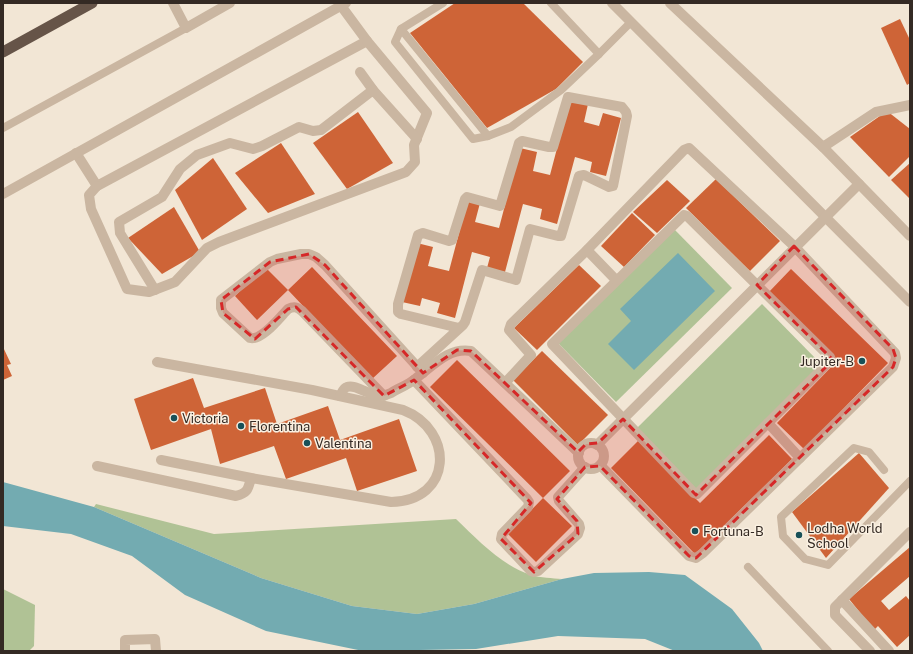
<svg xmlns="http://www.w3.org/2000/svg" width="913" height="654" viewBox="0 0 913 654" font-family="'Public Sans',sans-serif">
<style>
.green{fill:#b0c295}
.water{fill:#73abb1}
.building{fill:#ce6437}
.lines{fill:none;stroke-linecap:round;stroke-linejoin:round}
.service{stroke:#cab6a1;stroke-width:8}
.minor{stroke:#cab6a1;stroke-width:10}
.trunk{stroke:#665448;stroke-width:11}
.marked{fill:#d62828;fill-opacity:0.2;stroke:#d62828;stroke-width:3;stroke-dasharray:8 5;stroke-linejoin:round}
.poi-dot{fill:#185058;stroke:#faf0e1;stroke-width:1.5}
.labels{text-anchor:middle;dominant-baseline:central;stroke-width:3;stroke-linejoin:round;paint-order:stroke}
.poi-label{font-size:13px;fill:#342a24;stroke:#faf0e1;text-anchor:start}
</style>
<rect width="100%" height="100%" fill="#f2e6d5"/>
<!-- green -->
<g class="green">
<path d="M674,229L732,288L616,402L558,343Z"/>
<path d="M762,304L822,365L697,490L636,429Z"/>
<path d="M96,504L214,534L456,519C478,540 501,565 531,575C541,578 552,578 562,579L474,604L417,614L352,606L261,578L94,507Z"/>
<path d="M3,589L35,605L34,646L29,651H3Z"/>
</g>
<!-- water -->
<g class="water">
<path d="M678,253L715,291L634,370L608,344L631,321L620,309Z"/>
<path d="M3,482L94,507L261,578L352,606L417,614L474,604L562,579L594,573L649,572L685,575L732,609L759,643L763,651H675L645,639L558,636L476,649L363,651L266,631L185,595L132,556L71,534L3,526Z"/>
</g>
<!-- building -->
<g class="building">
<path d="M455,3H523L583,62L556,89L487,128L410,33Z"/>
<path d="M900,19L910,40V83L907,85L881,28Z"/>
<path d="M570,99L588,104L584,122L599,126L603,113L621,118L606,176L590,172L592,162L575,157L557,224L540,219L542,209L523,204L505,272L487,268L490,257L472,252L455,318L437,313L440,303L422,298L420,306L402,302L417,243L433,247L428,266L449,271L468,199L480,203L475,222L499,228L520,148L537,152L533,171L550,175Z"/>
<path d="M887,111L910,129V156L889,177L850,137Z"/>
<path d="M358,112L393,163L347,189L313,143Z"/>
<path d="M281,143L315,194L268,213L235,173Z"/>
<path d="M213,158L247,209L202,240L175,190Z"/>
<path d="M910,163V199L891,180Z"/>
<path d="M716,179L780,241L750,271L686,208Z"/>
<path d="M667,180L690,201L657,233L633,212Z"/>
<path d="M174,207L200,252L162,274L128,238Z"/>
<path d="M632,213L655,235L624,267L601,246Z"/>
<path d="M579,265L601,286L537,350L514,328Z"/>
<path d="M265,267L288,290L312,267L397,356L372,379L288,290L257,320L235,296Z"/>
<path d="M791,269L888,363L804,449L777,423L838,360L768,293Z"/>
<path d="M3,347L11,364L7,365L12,376L3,380Z"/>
<path d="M542,351L608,415L578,445L513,380Z"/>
<path d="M457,360L570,471L543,498L572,526L536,562L508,534L543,498L430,387Z"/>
<path d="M193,378L204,408L265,388L277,424L328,406L340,440L399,419L417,471L357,491L346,458L286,479L274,446L220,464L211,429L151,450L134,399Z"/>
<path d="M769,435L792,459L695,554L611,468L638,441L700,503Z"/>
<path d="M859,453L889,488L826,558L792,512Z"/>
<path d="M910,547V576L881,601L889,610L906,596L910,601V635L897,647L878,626L873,631L860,617L862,615L849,599Z"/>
</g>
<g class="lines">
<!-- service -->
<g class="service">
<path d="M443,3L401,29L395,42L473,139L488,136L511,127L561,90L599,54"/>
<path d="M551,3L599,54L631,22"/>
<path d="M401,29L488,136"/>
<path d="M3,128L186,28"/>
<path d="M884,470L869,452L854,448L781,517L783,536L805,559L828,565L910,481"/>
<path d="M748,567L828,651"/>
</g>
<!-- minor -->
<g class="minor">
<path d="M173,3L186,28L230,3"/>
<path d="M612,3L910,302"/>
<path d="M670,3L823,147L910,236"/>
<path d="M360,72L373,90"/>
<path d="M823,147L876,112L910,105"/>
<path d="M76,153L97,186L367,41L339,3"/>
<path d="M97,186L89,195L91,209L127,289L149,292L175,282L207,248L219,242L406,172L415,162L414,145L427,113L367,41"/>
<path d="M3,194L346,3"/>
<path d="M684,215L687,216L830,357L831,360L697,494L694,493L552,344Z"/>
<path d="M587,250L616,280"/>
<path d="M155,290L120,233L119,222L162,197L180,169L197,155L230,143L253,149L262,146L299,127L313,131L321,130L373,90L417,139"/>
<path d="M157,362L312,390L403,410C455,430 453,501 391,502L251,478L161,460"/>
<path d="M417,367L463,325L465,322L482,270L516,280L530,229L558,236H561L579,176L584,175L609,187L613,186L627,116L626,112L622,107L568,97L553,147H549L522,141L519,143L500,206L467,197L465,199L452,240L449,241L423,233L418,235L398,304V312L401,314L459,328"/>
<path d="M414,380L527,499L529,502L528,507L502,534L501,539L531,571L534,572L538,571L578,534L580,528L579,524L559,501L558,497L585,467"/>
<path d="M505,383L531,355L509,330L511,324L587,250L684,150L689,148L794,246L895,353L896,358L893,367L703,553L696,558L689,556L600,465"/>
<path d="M340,396C342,393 343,388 347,387C358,383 373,402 391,393C399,388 408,385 415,379C432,367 448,347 471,351L579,453"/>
<path d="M384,396L302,311C297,307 294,306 288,309C280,317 262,341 250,338L223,313L221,308V300L270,262L277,259L301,254H309L316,257L325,265L423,373"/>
<path d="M768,423L800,458"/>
<circle cx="591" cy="456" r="13"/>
<path d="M597,445L859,184"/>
<path d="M97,466L236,496C248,493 248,489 251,478"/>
<path d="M842,600L889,651"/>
<path d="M125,651V640L155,639L156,651"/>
<path d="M870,651L835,615V607L910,532"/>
</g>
<!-- trunk -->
<path class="trunk" d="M3,52L92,3"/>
</g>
<!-- marked area -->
<path class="marked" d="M794,246L893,349L896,358L893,367L696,558L689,556L600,466L585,467L557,499L577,521L578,534L534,572L501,539L531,503L414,380L384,396L296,307L288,309L255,339L223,313L221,300L270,262L309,254L325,265L423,373L457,350L471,351L578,452L586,444L598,443L623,419L696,495L833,360L757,285Z"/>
<!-- markers -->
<g class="poi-dot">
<circle cx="862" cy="361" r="4"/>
<circle cx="174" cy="418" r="4"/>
<circle cx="241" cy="426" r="4"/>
<circle cx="307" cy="443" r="4"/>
<circle cx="695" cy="531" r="4"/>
<circle cx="799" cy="535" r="4"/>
</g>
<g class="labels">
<!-- poi labels -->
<g class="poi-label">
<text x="854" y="361" text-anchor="end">Jupiter-B</text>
<text x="182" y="418">Victoria</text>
<text x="249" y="426">Florentina</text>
<text x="315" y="443">Valentina</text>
<text x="807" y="528">Lodha World<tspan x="807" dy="15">School</tspan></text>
<text x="703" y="531">Fortuna-B</text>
</g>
</g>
<!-- border -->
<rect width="913" height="654" fill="none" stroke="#342a24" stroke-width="8"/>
</svg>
